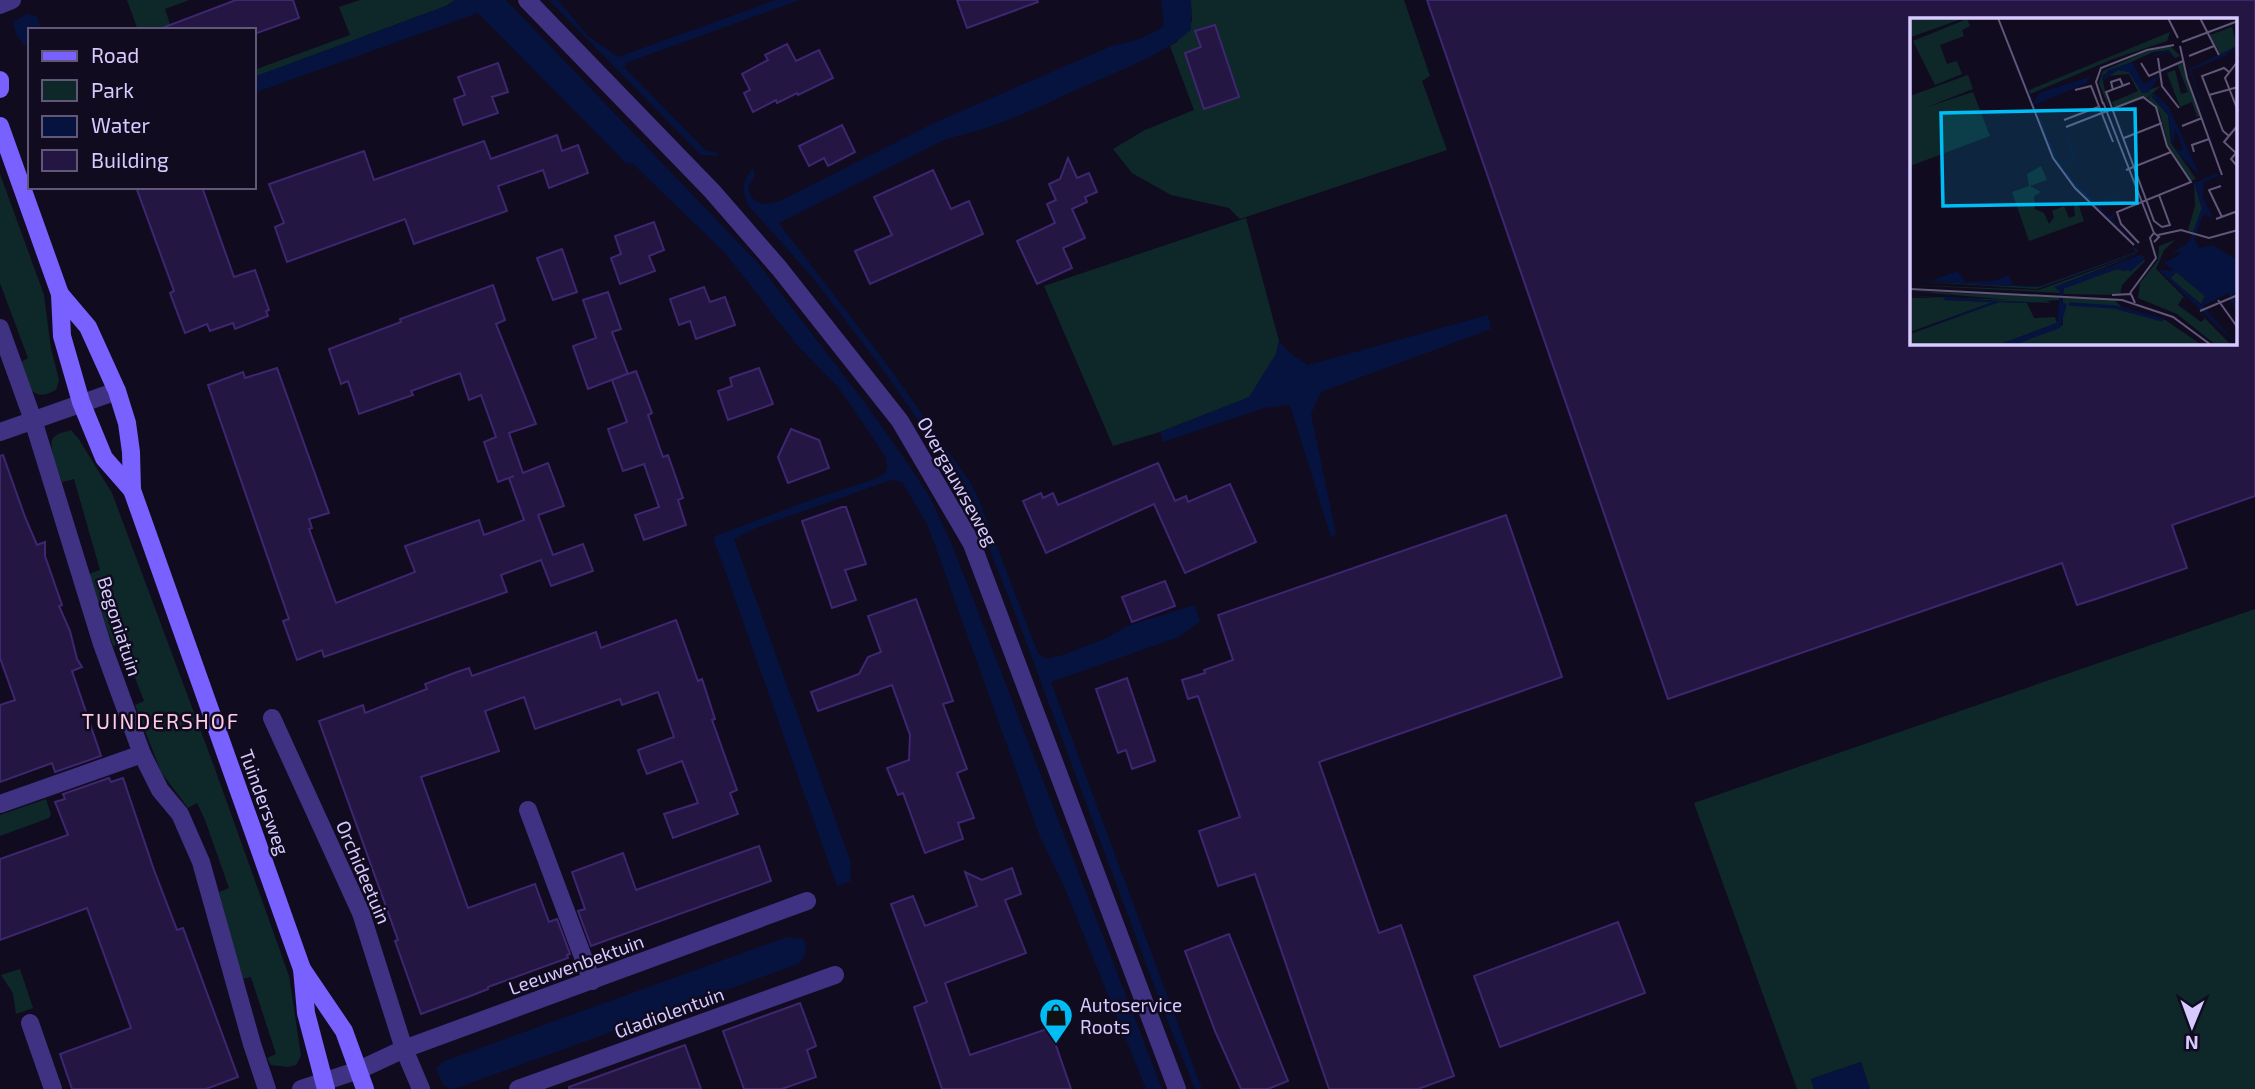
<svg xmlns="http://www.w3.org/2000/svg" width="2255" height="1089" viewBox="0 0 2255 1089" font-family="'Exo 2',sans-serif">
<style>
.green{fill:#0e282a}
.water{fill:#06133e}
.building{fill:#241642;stroke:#3e2670;stroke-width:2;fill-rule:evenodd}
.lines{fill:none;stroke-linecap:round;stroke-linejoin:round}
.street{stroke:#403282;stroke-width:18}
.secondary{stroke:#7961ff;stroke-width:18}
.labels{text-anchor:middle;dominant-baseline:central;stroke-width:5;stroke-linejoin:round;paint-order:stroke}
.street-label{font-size:19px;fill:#d7caff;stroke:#110b20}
.poi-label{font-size:19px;fill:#d7caff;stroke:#110b20;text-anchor:start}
.neighbourhood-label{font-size:21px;letter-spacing:2px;fill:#ffcce6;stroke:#110b20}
.inset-river{fill:none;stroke:#06133e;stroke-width:3.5}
.inset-road{fill:none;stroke:#605779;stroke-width:2}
.view{fill:#00bdf5;fill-opacity:0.15;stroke:#00bdf5;stroke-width:3.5}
.inset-edge{fill:none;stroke:#d7caff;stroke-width:3.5}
</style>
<rect width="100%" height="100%" fill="#110b20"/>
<!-- green -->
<g class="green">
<path d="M127,0H189L165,9L172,30H138Z"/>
<path d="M360,0H455L446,6L254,77V70L350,35L339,7Z"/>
<path d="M1191,0H1404L1430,76L1422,81L1447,150L1240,219L1229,208L1171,195L1132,173L1113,149L1145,130L1194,110L1170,46L1177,42L1192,21Z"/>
<path d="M0,174L44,295L51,349L59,380L56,390C30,404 28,384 19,363L28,358L0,283Z"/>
<path d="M1246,218L1279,341L1276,354L1250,397L1160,432L1113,446L1044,286Z"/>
<path d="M71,430L78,438L112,493L215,769L289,976L301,1056L296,1065L288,1067L271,1065L267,1058L276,1054L251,977L242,979L219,892L229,888L205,820L197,803L188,808L161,772L135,705L144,701L122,644L113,646L89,574L100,570L74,479L62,482C59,471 46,445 54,437C58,433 65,432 71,430Z"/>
<path d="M2255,609V1089H1870L1861,1062L1811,1079L1814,1089H1797L1694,803Z"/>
<path d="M46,799L51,814L49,818L0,836V815Z"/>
<path d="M20,969L33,1008L16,1014L13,993L1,975Z"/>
</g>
<!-- water -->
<g class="water">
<path d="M455,0H506L757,262L868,407L908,464L930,497L953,547L1162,1089H1146L1064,886L1040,837L928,526L902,482L891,480L756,528L734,539L850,860L851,881L837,886L713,537L813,499L875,479L885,473L887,466L885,456L839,388L797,345L725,253L633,164L626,163L478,13L254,93V77L446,6Z"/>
<path d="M549,0H558L588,36L618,57L776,0H800L626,63L625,68L706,151L716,152L719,156L701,155Z"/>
<path d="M1161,0H1191V30C1164,53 1133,65 1101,79C1061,96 1022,117 980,130C968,133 956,136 944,140L779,223L886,363L970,482L979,500L1038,653L1046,659L1063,655L1109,637L1127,626L1195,605L1200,621L1179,637L1051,682L1202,1089H1195L1164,1012L1017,618L964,486L881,367L813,278L749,206C741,190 742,182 753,168L755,175L748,188C753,207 765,205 780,201L938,121L1114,45C1130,43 1151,36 1164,25Z"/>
<path d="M27,14L37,16L41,30H30V45H24L17,36L13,22Z"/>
<path d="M1488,315L1491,329L1321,392L1311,414L1336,534L1331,537L1290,405L1264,408L1163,442L1160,432L1249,397L1276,354L1279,341L1290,353L1308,365Z"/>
<path d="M787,937L804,939C808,950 806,956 798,964L454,1089L444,1086L436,1069L444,1061Z"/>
<path d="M1861,1062L1870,1089H1814L1811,1079Z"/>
</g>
<!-- building -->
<g class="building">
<path d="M236,0H293L299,18L254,34V30H163L162,28Z"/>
<path d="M957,0H1037L1038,2L967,28Z"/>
<path d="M1427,0H2255V496L2172,525L2187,568L2096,599L2077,605L2062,563L1668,699ZM1912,19H2236V343H1912Z"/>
<path d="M1215,25L1239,97L1204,109L1185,53L1201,47L1195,31Z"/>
<path d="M787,44L796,61L819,50L833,78L798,95L797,93L777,103L776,100L753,112L744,93L750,90L742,74L768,60L765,55Z"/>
<path d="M498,63L508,92L492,97L498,113L463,125L454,99L465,95L458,77Z"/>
<path d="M842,125L855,152L828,166L824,158L809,166L799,146Z"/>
<path d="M557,135L562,151L578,145L588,173L549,188L543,170L498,186L507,211L414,244L405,219L287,262L275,227L284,223L269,184L364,151L374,180L484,141L491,159Z"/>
<path d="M1068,158L1077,178L1089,173L1097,192L1085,197L1087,202L1072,209L1085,238L1063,248L1072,268L1037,284L1017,241L1055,223L1047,204L1056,200L1049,184L1060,179Z"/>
<path d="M933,170L951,209L969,201L983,234L870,284L855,251L892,235L874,197Z"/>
<path d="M136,187H202L234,277L255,270L269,310L266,311L268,316L235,329L233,323L210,331L207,324L185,333L170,293L174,291Z"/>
<path d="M654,222L664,250L649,256L655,271L620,284L611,258L621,254L615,236Z"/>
<path d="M562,249L577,292L553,300L537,258Z"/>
<path d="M493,285L505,320L496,324L536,424L509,433L523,473L548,463L564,506L538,515L553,555L583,544L593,571L551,586L541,560L501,575L507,592L324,657L322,650L297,660L283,621L289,619L208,385L243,372L245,378L277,368L329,513L309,519L312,528L309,529L336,603L415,572L405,546L479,520L484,535L524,520L509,478L514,476L498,482L484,442L496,437L481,395L469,400L460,373L411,391L413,395L359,414L348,381L341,384L329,349L401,322L400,319Z"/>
<path d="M704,287L710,302L725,297L735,325L696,339L690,321L679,325L670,299Z"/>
<path d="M608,292L621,329L612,332L628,374L636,371L652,413L648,415L663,457L668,455L683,498L678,500L686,525L644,540L635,515L659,507L644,464L623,471L608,429L627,422L612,380L627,374L588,389L573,346L596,338L583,300Z"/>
<path d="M759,368L773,404L728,420L718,391L732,386L730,378Z"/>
<path d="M791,429L819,440L829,468L788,483L778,457Z"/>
<path d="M3,455L25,517L37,545L45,542V556L62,605L59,606L70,631L77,659L82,667L72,671L101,756L55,772L52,763L0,782V705L15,700L0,658V456Z"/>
<path d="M1158,463L1175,501L1186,496L1188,502L1230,484L1256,542L1185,573L1154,504L1046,553L1023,501L1041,493L1043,498L1053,493L1058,505Z"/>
<path d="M842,507H846L866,564L845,570L856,600L832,608L802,521Z"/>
<path d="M1506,515L1562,677L1319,762L1379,933L1401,925L1454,1076L1418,1089H1329L1255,874L1218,886L1199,831L1240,817L1198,696L1188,699L1182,680L1205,673L1204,670L1233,660L1218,615Z"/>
<path d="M1165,581L1175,606L1132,622L1122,597Z"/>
<path d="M916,599L953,701L943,704L967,769L957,773L974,818L958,823L963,839L925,853L903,793L898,795L887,768L909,760L910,735L892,685L818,711L811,692L859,674L868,657L881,652L868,616Z"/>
<path d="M676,620L698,681L702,679L715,719L712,720L737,790L730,793L738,814L673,838L664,814L698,803L682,761L647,774L642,762L638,750L674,737L658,692L622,705L620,699L535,729L524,697L485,711L499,751L421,777L436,819L468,908L535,884L549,922L557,919L570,954L567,955L568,958L488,987V989L473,995L421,1014L395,941L398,940L319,721L363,705L365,713L427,689L425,684L457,672L469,668L472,676L596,632L601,648Z"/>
<path d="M1127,678L1155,761L1132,769L1126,750L1118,753L1096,689Z"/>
<path d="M109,778L111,782L123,778L154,870L177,930L183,928L238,1077L206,1089H72L60,1054L131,1028L87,908L0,940V859L68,835L55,802L65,799L63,794Z"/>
<path d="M759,846L771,881L591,946L578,911L585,909L572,872L623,853L636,890Z"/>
<path d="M1012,868L1021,894L1005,900L1026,953L945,983L970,1055L1050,1028L1071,1089H942L914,1007L927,1002L891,904L913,896L925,926L977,906L965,872L982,880Z"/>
<path d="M1618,922L1645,993L1500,1047L1474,976Z"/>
<path d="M1229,934L1288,1081L1268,1089H1241L1215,1031L1185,951Z"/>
<path d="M800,1003L816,1046L807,1050L816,1077L782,1089H744L723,1031Z"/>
<path d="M685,1045L701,1089H569V1087Z"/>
</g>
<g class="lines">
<!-- street -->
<g class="street">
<path d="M527,0L712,191L779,268L900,421L972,544L1177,1089"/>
<path d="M0,5L12,0"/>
<path d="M0,328L33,420L102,644L142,754L160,790L180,814L201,862L252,1044L267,1089"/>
<path d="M0,432L117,391"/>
<path d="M272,718L361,913L404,1049L421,1089"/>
<path d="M0,804L142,754"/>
<path d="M528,810L592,981"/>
<path d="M30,1023L53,1089"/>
<path d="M301,1089L359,1070L404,1049L807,901"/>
<path d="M518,1089L835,975"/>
</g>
<!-- secondary -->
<g class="secondary">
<path d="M0,80V89"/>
<path d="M0,126L60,294L62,336L81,402L104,458L132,490"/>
<path d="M60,294L88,327L117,391L127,423L131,452L132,490L302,969L306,1013L326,1089"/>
<path d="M302,969L344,1031L365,1089"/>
</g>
</g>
<!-- icons -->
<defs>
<g id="shop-pin" transform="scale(1.75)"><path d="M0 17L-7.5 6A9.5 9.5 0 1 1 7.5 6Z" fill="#00bdf5" stroke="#110b20"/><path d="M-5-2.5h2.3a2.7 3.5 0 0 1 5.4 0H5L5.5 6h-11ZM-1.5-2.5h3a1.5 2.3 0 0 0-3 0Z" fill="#111"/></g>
</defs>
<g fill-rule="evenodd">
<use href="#shop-pin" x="1056" y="1015"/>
</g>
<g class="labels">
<!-- street labels -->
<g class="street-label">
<text transform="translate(958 481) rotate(61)">Overgauwseweg</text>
<text transform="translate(120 626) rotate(72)">Begoniatuin</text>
<text transform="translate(265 802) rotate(70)">Tuindersweg</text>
<text transform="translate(364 872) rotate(67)">Orchideetuin</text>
<text transform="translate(576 964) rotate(-20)">Leeuwenbektuin</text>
<text transform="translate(669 1012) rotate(-20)">Gladiolentuin</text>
</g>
<!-- poi labels -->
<g class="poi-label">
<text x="1080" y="1004">Autoservice<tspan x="1080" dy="22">Roots</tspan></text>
</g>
<!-- neighbourhood labels -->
<g class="neighbourhood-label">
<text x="161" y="720">TUINDERSHOF</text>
</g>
</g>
<!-- overview -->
<g transform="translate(1910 18)">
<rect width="327" height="327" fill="#110b20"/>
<path d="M0,0H54L1,19ZM57,1L60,8L52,12L54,18L30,27L37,46L47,43L52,56L25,67L3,23ZM322,9L327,28L311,37L300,17ZM260,14L257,23L203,41L120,76L119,72ZM260,28L270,38L265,40L259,32L243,34L193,57L192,63L196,57L208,52L220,54L232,74L251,68L237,80L204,89L202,84L228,73L219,56L196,58L193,64L199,90L189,65L193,53L237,33ZM272,44L290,98L287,99L282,84L270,89L257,55L265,52L271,76L278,74L267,46ZM58,57L63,71L17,89L63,74L80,118L0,148V78ZM244,75L242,79L258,97L261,125L286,161L281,163L258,127L250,95L238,80ZM131,148L137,162L120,168L131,174L124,178L125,191L134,195L139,206L144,199L142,193L154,188L159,200L165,198L164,187L168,185L174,203L119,223L102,174L119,168L117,156ZM284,163L292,191L283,214L278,212L285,188ZM265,222L254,232L246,251L277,282L273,279L268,287L291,304L295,301L281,286L321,327H306L267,296L228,280L230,265L248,242L249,228ZM223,228L228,233L226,235L127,271L0,263L129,269L226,234ZM230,235L150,267V275L0,267L129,272ZM233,238L235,243L212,267L210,277L153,276L154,270L184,259L207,251L214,253ZM267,254L295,278L291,286L260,260ZM0,273L149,279V282L136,283L141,285L86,283L37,279L33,282L83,284L0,314V280H27L0,278L101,282ZM153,279L204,282L217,294L255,302L292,327H104L153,307ZM89,284L117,285L124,300L145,299L147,305L88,327H0V316Z" fill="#0e282a"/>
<path d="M89,0L124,85L129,75L179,59L177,65L124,87L149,145L163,140L154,110L165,140L150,146L164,164L186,185L216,174L188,187L198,198L206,196L202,201L222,223L161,164L146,144ZM327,28L315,38L281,52L310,141L279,51ZM259,32L265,41L258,34L222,44L234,66L250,57L238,75H232L219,54L208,52L191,64L198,52ZM244,75L259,89L290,158L266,133L273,131L265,111L263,129L258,97L242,79ZM308,155L312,165L308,158L293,165V180L303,200L294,196L284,220L289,230L303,227L327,242V272L323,276L327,297L318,275L293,288L327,327L249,252L264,253L254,245L269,237L271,234L262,235L278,225L283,214L292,190L284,165ZM266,254L295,278L291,287L261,260ZM222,228L227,233V234L129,269L72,267L0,261L23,262L47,253L56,264L84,263L99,257L103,267L129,268L225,234ZM230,237L235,241L221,253L207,251L153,271L152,284L157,286L150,310L104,327H88L147,305L150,274L144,269ZM37,279L73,282L141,285L89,284L0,316L82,284L33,282Z" fill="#06133e" fill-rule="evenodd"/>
<path class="inset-river" d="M159,286L205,289L253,302"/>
<path class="inset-road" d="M88,0L143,140L165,170L224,227M258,0L268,20M290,0L309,37M272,24L328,3M270,28L277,60L312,157M279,38L304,28M248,40L252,68L269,90M328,43L315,60L328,93M231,45L239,58L273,43M319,54L314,50L292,58L313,113L319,118M220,65L196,74L244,203L252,209L260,207L249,177M165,72L181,68L203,124M203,72L201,64L210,61L213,68M299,77L328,69M193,84L244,215M193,86L186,64L191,50L237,32L264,27M154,102L188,89M328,107L314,124L326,135L321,141L328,149M272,108L292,100M156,109L233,79L246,89L257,128L281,164L207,194L211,206L229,225M214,120L252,105M284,134L282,127L299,121M216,152L261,134M311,168L299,172L312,199M306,201L325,194L328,198M248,217L271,212L299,220L328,212M0,271L212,282L263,299L301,327M220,275L246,240L240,220L244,215L249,219L244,224M202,277L221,276L225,285M308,282L328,310M290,293L328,277"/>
<path class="view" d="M225,91L227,185L33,188L31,95Z"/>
<rect width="327" height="327" class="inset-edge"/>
</g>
<!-- legend -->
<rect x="28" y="28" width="228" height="161" fill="#110b20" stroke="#605779" stroke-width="2"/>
<rect x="42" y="51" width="35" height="10" fill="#7961ff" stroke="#605779" stroke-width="2"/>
<text x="91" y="63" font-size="21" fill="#d7caff">Road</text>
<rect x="42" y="80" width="35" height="21" fill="#0e282a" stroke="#605779" stroke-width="2"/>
<text x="91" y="98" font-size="21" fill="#d7caff">Park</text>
<rect x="42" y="116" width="35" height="21" fill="#06133e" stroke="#605779" stroke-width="2"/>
<text x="91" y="133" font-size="21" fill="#d7caff">Water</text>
<rect x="42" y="150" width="35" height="21" fill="#241642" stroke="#605779" stroke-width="2"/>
<text x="91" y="168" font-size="21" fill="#d7caff">Building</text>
<!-- north arrow -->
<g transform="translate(2192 1026) rotate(181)" stroke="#110b20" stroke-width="5" paint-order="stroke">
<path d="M0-5L12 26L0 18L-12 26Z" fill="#d7caff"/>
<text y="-10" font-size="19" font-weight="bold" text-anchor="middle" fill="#d7caff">N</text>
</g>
</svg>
